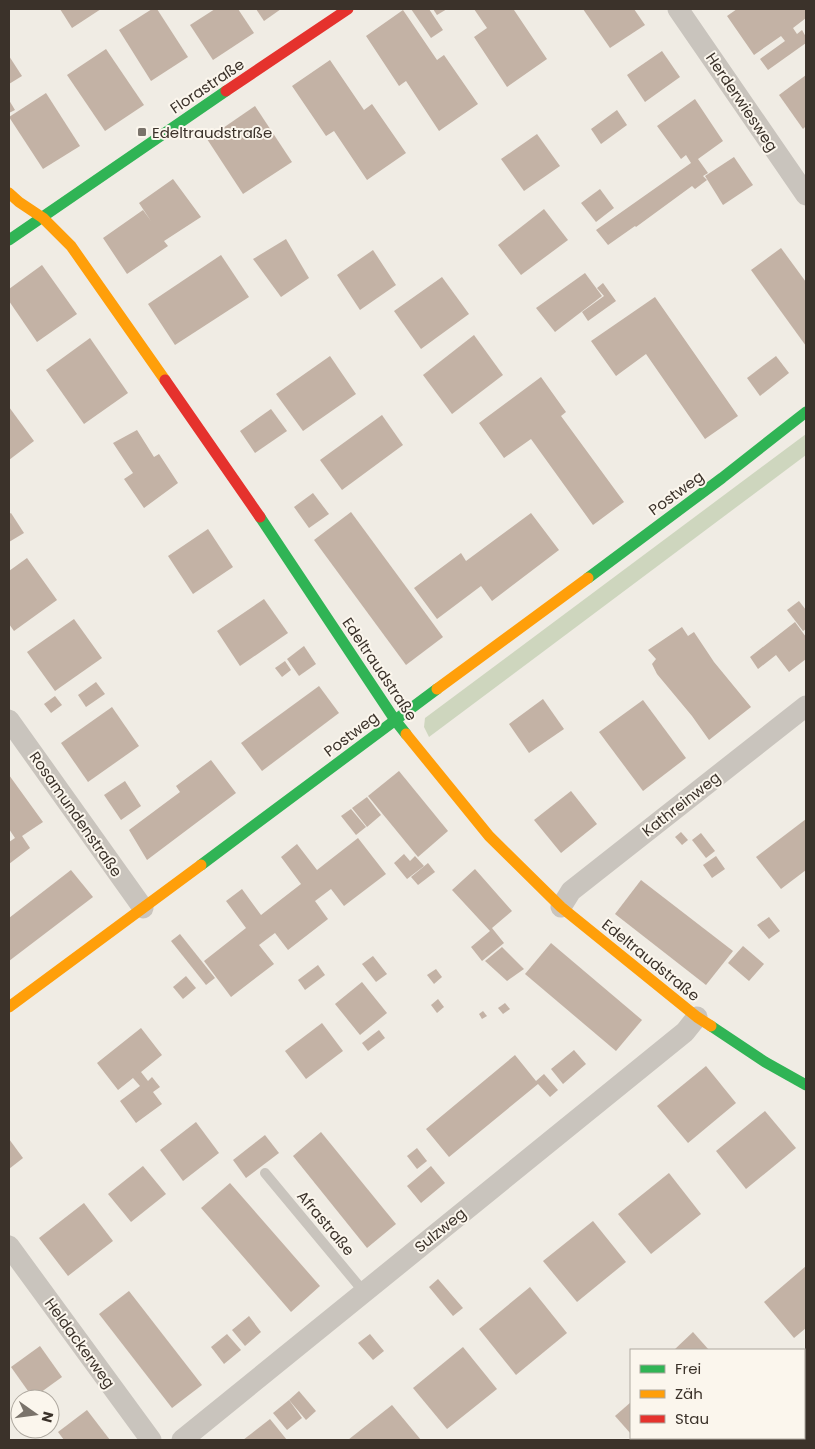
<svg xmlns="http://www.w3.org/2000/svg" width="815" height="1449" viewBox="0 0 815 1449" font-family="Poppins,sans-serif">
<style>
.green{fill:#ced6be}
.building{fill:#c3b2a5}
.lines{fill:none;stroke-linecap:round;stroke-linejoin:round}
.lane{stroke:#c9c4bd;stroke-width:10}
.street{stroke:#c9c4bd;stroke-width:21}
.fast{stroke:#30b455;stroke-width:11}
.slow{stroke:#ff9f0a;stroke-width:11}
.jam{stroke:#e5322d;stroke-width:11}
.poi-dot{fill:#7a736b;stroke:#fbf6ed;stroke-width:2}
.labels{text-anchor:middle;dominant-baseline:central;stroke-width:4;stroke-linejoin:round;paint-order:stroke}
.street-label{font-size:15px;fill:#3b322a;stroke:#fbf6ed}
.poi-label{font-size:15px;fill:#3b322a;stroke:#fbf6ed;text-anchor:start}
</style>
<rect width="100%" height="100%" fill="#f0ece4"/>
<!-- green -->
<path class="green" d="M806,434V455L429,737L424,727L425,718Z"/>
<!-- building -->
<g class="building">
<path d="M60,9H101L72,28Z"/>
<path d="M152,9H157L188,57L151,81L119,30Z"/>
<path d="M215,9H238L254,33L213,60L190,25Z"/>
<path d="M256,9H281L264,21Z"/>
<path d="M411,9H429L443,30L431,38Z"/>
<path d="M433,9H447L437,15Z"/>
<path d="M474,9H516L514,10L547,59L507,87L474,37L487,28Z"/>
<path d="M583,9H634L645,25L610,48Z"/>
<path d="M737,9H806V18L793,28L797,34L802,30L806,37V43L768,70L760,59L785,41L781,36L754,55L727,16Z"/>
<path d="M403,10L437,60L444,55L478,104L439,131L406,81L399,86L366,36Z"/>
<path d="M106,49L144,105L105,131L67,75Z"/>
<path d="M662,51L680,77L645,102L627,75Z"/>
<path d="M9,56L22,76L9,84Z"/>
<path d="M330,60L364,110L372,104L406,153L367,180L334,131L326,136L292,86Z"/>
<path d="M806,75V126L803,129L779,95Z"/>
<path d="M46,93L80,146L43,169L9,117Z"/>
<path d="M695,99L723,141L698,159L708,173L703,176L707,180L695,189L692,186L636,227L635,226L608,245L596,230L691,163L686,155L681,159L657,126Z"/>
<path d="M9,100L15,110L9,113Z"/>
<path d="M255,106L292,162L243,194L207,139Z"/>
<path d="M617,110L627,125L601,144L591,129Z"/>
<path d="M537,134L560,166L524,191L501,159Z"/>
<path d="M734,157L753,185L723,205L705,176Z"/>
<path d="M173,179L201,217L164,241L168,246L127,274L103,238L143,210L151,221L139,203Z"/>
<path d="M600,189L614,208L596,222L581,203Z"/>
<path d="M544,209L568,240L521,275L498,245Z"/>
<path d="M286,239L309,278L281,297L253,259Z"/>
<path d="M781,248L806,282V346L751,270Z"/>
<path d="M373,250L396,285L360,310L337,275Z"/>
<path d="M221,255L249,297L175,345L148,304Z"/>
<path d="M42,265L77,314L37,342L9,301V289Z"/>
<path d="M585,273L602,296L555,332L536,308Z"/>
<path d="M442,277L469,314L421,349L394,311Z"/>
<path d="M603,283L616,301L588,321L582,312L604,296L597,288Z"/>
<path d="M655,297L738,416L705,439L646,354L616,376L591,341Z"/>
<path d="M474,335L503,375L452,414L423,375Z"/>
<path d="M90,338L128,393L84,424L46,370Z"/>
<path d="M330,356L356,394L303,431L276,394Z"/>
<path d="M776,356L789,373L760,396L747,378Z"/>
<path d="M541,377L566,412L561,416L624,502L593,525L531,439L504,458L479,423Z"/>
<path d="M9,407L34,441L9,460Z"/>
<path d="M271,409L287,431L255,453L240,431Z"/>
<path d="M382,415L403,445L342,490L320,460Z"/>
<path d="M137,430L154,457L159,454L178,483L144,508L124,479L133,473L113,443Z"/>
<path d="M313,493L329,514L309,528L294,507Z"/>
<path d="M351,512L443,637L406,665L314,540Z"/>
<path d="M11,513L24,533L9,542V514Z"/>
<path d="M531,513L559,550L492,601L481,586L437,619L414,588L461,553L466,561Z"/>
<path d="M208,529L233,567L193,594L168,556Z"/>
<path d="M27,558L57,600L14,631L9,624V571Z"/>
<path d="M264,599L288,633L240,666L217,631Z"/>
<path d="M799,601L806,610V629L803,631L787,610Z"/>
<path d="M74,619L102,658L55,691L27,652Z"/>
<path d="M795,622L806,637V659L789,672L776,655L758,669L750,657Z"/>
<path d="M682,627L688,636L694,632L714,662L751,707L709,740L692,716L657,674L652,664L656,659L648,650Z"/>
<path d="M304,646L316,664L299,676L287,659Z"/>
<path d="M285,661L291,670L282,677L275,668Z"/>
<path d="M96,682L105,694L86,707L78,695Z"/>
<path d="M319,686L339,713L262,771L241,743Z"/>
<path d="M55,696L62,705L51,713L44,704Z"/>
<path d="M543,699L564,729L529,753L509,724Z"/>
<path d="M643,700L686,758L643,791L599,732Z"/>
<path d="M112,707L139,746L88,782L61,743Z"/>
<path d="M211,760L236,793L147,860L129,830L180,792L176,786Z"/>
<path d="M399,771L448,831L418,857L368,796Z"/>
<path d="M9,775L43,822L22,836L30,848L9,864V842L15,838L9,829Z"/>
<path d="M125,781L141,806L121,820L104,795Z"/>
<path d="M571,791L597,824L561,853L534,820Z"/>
<path d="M367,797L381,815L367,827L352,808Z"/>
<path d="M351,809L366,827L356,835L341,816Z"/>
<path d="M806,819V870L781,889L756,857Z"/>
<path d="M681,832L688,840L682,845L675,837Z"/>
<path d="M701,833L715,851L706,858L692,840Z"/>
<path d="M358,838L386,874L344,906L331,889L315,901L328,919L288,950L275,933L259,945L274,964L231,997L204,961L246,928L226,901L242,889L261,915L301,884L281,857L297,844L317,870Z"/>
<path d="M404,854L410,861L415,856L424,866L407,879L394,863Z"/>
<path d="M716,856L725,869L712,878L703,865Z"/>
<path d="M428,863L435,872L418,885L411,877Z"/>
<path d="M475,869L512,911L492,928L504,943L482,961L471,947L490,931L452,890Z"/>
<path d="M71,870L93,897L9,961V918Z"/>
<path d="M641,880L733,951L706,985L615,914Z"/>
<path d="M769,917L780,931L769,939L757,925Z"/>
<path d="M180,934L215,978L206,985L171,941Z"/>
<path d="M551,943L642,1020L616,1051L525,974Z"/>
<path d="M743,946L764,964L749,981L728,963Z"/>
<path d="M502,947L524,969L507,981L485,961Z"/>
<path d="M373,956L387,974L376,982L362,964Z"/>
<path d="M318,965L325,975L305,990L298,980Z"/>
<path d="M436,969L442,977L434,984L427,975Z"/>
<path d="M186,976L196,988L183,999L173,987Z"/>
<path d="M362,982L387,1013L360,1035L335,1004Z"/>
<path d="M438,999L444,1007L437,1013L431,1005Z"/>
<path d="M505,1003L510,1009L503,1014L498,1008Z"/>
<path d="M483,1011L487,1016L482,1019L479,1014Z"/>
<path d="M322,1023L343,1051L306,1079L285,1051Z"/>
<path d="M141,1028L162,1055L141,1072L148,1081L152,1077L160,1087L153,1092L162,1104L136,1123L120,1101L140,1086L133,1078L118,1090L97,1063Z"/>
<path d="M379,1030L385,1038L368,1051L362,1043Z"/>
<path d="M574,1050L586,1064L563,1084L551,1069Z"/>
<path d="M515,1055L536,1081L544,1074L558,1090L550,1097L538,1084L449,1157L426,1129Z"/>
<path d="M706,1066L736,1103L688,1143L657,1106Z"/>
<path d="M765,1111L796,1148L746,1189L716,1151Z"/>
<path d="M196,1122L219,1153L183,1181L160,1150Z"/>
<path d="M321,1132L396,1224L367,1248L293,1156Z"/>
<path d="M265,1135L279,1153L246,1178L233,1160Z"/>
<path d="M9,1139L23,1158L9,1169Z"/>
<path d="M417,1148L427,1161L417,1169L407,1156Z"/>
<path d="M143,1166L166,1194L131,1222L108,1194Z"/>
<path d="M431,1166L445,1183L421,1203L407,1186Z"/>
<path d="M669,1173L701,1214L651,1254L618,1214Z"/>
<path d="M230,1183L320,1286L291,1312L201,1208Z"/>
<path d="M84,1203L113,1241L68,1276L39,1238Z"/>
<path d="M593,1221L626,1262L577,1302L543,1261Z"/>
<path d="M806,1266V1328L794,1338L764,1302Z"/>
<path d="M438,1279L463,1308L453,1316L429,1287Z"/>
<path d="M530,1287L567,1333L516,1375L479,1329Z"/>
<path d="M129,1291L202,1385L172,1408L99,1314Z"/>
<path d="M249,1316L261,1332L245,1346L232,1330Z"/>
<path d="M693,1332L709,1350H674Z"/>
<path d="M227,1334L241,1350L224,1364L211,1347Z"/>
<path d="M370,1334L384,1351L373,1360L358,1343Z"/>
<path d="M40,1346L62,1377L33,1398L11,1367Z"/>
<path d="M463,1347L497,1389L447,1429L413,1388Z"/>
<path d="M299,1391L316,1411L306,1420L289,1400Z"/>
<path d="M289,1400L302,1418L287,1430L273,1413Z"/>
<path d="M631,1402V1434L615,1416Z"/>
<path d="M392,1405L421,1440H348Z"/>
<path d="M87,1410L97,1423L110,1440H64L58,1432Z"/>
<path d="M270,1419L287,1440H243Z"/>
<path d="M635,1438H686L683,1440H637Z"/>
</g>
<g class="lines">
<!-- lane -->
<path class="lane" d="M265,1173L364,1292"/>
<!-- street -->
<g class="street">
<path d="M678,9L806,195"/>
<path d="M9,720L143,908"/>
<path d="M561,907L571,891L806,706"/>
<path d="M9,1246L151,1440"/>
<path d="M804,1393L806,1390"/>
<path d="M182,1440L685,1032L697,1017"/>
<path d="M750,1440L753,1438"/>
</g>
<!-- fast -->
<g class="fast">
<path d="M9,240L226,91"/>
<path d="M260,517L395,720L406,734"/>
<path d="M588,578L722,478L806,412"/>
<path d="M201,865L437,689"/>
<path d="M711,1026L765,1062L806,1085"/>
</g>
<!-- slow -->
<g class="slow">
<path d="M9,193L19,202L43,218L71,246L165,380"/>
<path d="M437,689L588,578"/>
<path d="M406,734L489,836L561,907L697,1017L711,1026"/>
<path d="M9,1007L201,865"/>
</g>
<!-- jam -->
<g class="jam">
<path d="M226,91L348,9"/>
<path d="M165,380L260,517"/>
</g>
</g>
<!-- markers -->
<rect class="poi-dot" x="137" y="127" width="10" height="10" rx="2.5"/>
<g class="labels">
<!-- street labels -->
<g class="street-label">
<text transform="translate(207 86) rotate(-34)">Florastraße</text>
<text transform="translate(742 102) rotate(56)">Herderwiesweg</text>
<text transform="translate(676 493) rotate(-36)">Postweg</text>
<text transform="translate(380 669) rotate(56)">Edeltraudstraße</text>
<text transform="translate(351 734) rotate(-37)">Postweg</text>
<text transform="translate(681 804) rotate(-38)">Kathreinweg</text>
<text transform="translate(76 814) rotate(55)">Rosamundenstraße</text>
<text transform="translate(651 960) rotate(39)">Edeltraudstraße</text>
<text transform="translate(326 1223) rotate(50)">Afrastraße</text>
<text transform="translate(440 1230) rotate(-39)">Sulzweg</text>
<text transform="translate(80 1343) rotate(54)">Heldackerweg</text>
</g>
<!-- poi labels -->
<g class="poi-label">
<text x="152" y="132">Edeltraudstraße</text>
</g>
</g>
<!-- border -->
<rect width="815" height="1449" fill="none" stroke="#3b322a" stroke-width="20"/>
<!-- legend -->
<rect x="630" y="1349" width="175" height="90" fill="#fbf6ed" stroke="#aea89f"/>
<rect x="640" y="1365" width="25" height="8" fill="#30b455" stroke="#aea89f"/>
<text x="675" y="1374" font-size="15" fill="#3b322a">Frei</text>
<rect x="640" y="1390" width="25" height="8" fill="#ff9f0a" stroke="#aea89f"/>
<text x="675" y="1399" font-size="15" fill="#3b322a">Zäh</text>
<rect x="640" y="1415" width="25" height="8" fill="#e5322d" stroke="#aea89f"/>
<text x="675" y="1424" font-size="15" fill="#3b322a">Stau</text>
<!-- north arrow -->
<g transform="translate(35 1414) rotate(104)"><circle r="24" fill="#fbf6ed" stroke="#aea89f"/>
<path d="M0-4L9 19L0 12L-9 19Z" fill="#7a736b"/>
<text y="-8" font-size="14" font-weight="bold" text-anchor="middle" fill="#3b322a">N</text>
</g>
</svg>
